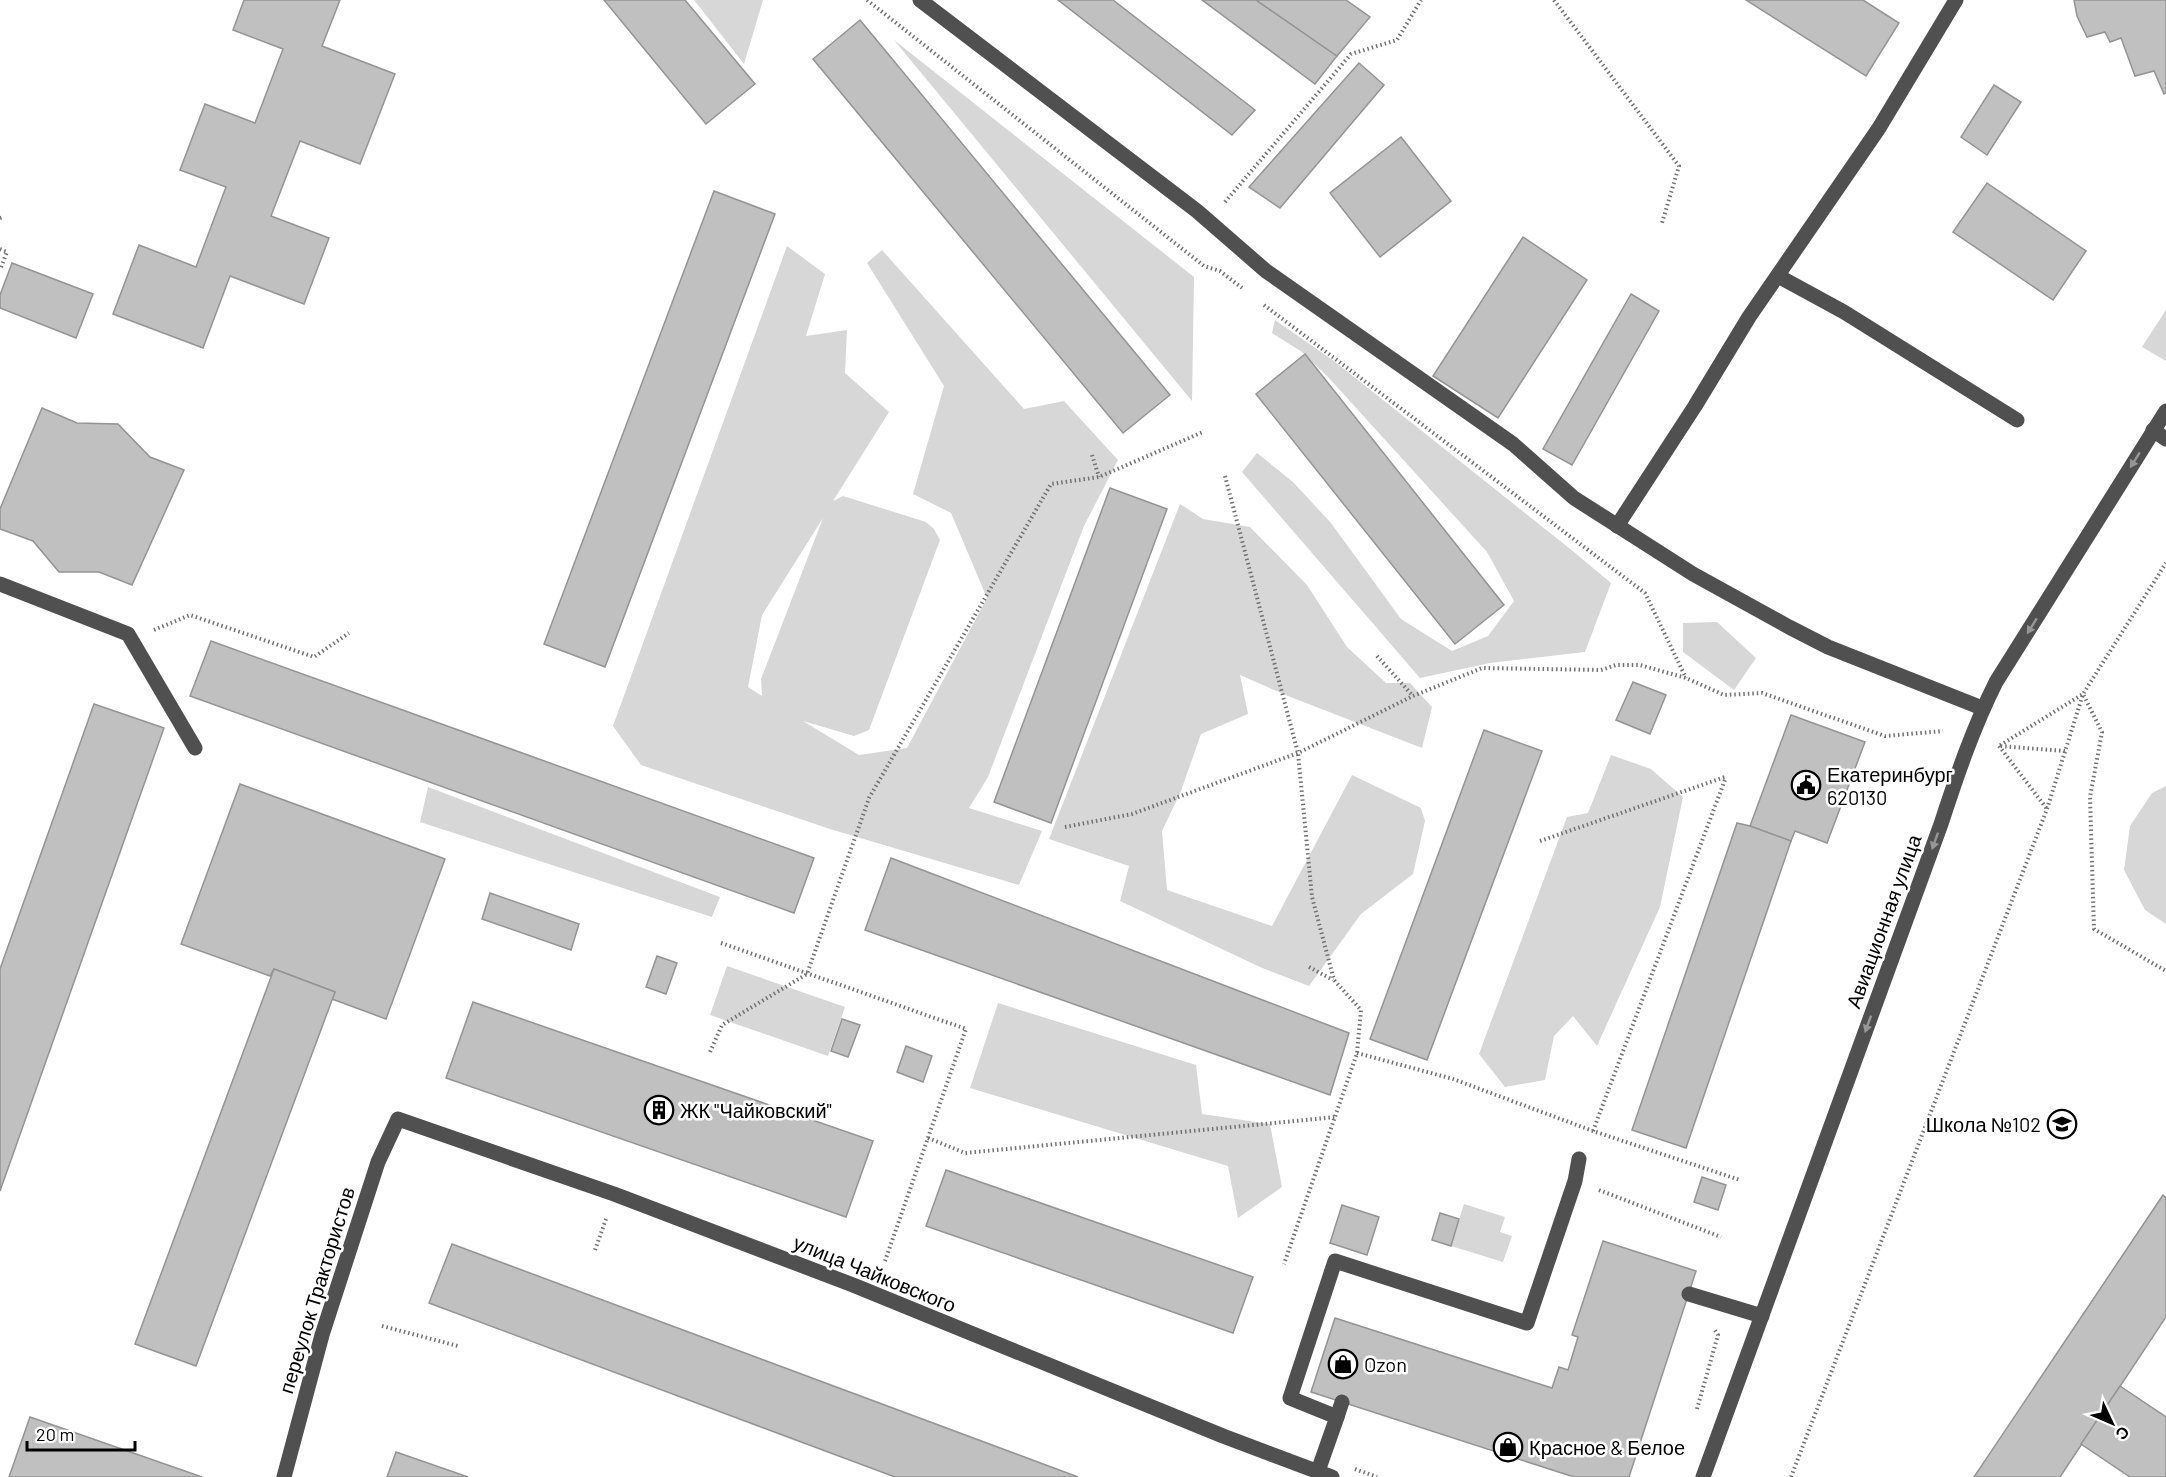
<svg xmlns="http://www.w3.org/2000/svg" width="2166" height="1477" viewBox="0 0 2166 1477" font-family="Barlow,sans-serif">
<style>
.green{fill:#d7d7d7;fill-rule:evenodd}
.building{fill:#c0c0c0;stroke:#949494;stroke-width:1.5}
.lines{fill:none;stroke-linecap:round;stroke-linejoin:round}
.path{stroke:#727272;stroke-width:4;stroke-dasharray:1.5 3;stroke-linecap:butt}
.minor{stroke:#505050;stroke-width:15}
.oneway{fill:#969696}
.labels{text-anchor:middle;dominant-baseline:central;stroke-width:5;stroke-linejoin:round;paint-order:stroke}
.poi-label{font-size:20px;fill:#000;stroke:#fff;text-anchor:start}
.street-label{font-size:20px;fill:#000;stroke:#fff}
</style>
<rect width="100%" height="100%" fill="#fff"/>
<!-- green -->
<g class="green">
<path d="M694,0H763L744,64Z"/>
<path d="M894,40L1194,277L1192,401Z"/>
<path d="M787,246L825,274L806,336L847,330L845,373L889,412L833,501L843,496L926,522L934,529L940,540L869,730L854,736L803,721L859,755L907,748L987,598L951,513L913,494L944,386L867,263L882,250L1024,409L1064,401L1118,460L1084,526L988,777L969,808L1042,831L1019,885L830,829L641,765L613,726ZM823,518L761,679L762,696L748,687L762,615Z"/>
<path d="M2166,310V361L2142,347Z"/>
<path d="M1275,320L1334,361L1569,548L1611,583L1585,652L1490,663L1420,678L1242,472L1257,453L1293,482L1331,523L1401,619L1452,651L1488,636L1514,601L1487,552L1328,377L1302,352L1272,333Z"/>
<path d="M1180,504L1203,519L1250,527L1307,585L1347,647L1386,683H1410L1432,707L1422,748L1288,696L1240,675L1248,714L1201,734L1181,791L1162,831L1167,890L1272,926L1352,775L1421,808L1425,821L1413,874L1361,914L1309,986L1260,967L1120,901L1129,866L1049,839Z"/>
<path d="M1717,622L1756,658L1734,690L1683,652V623Z"/>
<path d="M1611,755L1651,769L1683,797L1660,907L1597,1046L1573,1016L1554,1036L1545,1080L1505,1087L1479,1054L1567,817L1588,813Z"/>
<path d="M2166,786V924L2145,910L2124,870L2130,826L2152,793Z"/>
<path d="M428,787L720,897L712,917L420,822Z"/>
<path d="M727,966L845,1007L828,1056L710,1015Z"/>
<path d="M998,1003L1196,1065L1202,1114L1270,1124L1282,1187L1238,1218L1228,1166L970,1088Z"/>
<path d="M1464,1204L1505,1217L1500,1232L1512,1236L1503,1262L1451,1246Z"/>
</g>
<!-- building -->
<g class="building">
<path d="M244,0H340L322,46L395,74L360,164L300,141L271,216L329,238L304,304L230,276L203,348L113,314L139,245L196,267L226,187L180,170L205,104L255,123L283,49L233,30Z"/>
<path d="M604,0H685L755,84L706,124Z"/>
<path d="M1058,0H1113L1255,110L1232,135Z"/>
<path d="M1202,0H1256L1337,56L1315,84Z"/>
<path d="M1256,0H1346L1370,17L1337,56Z"/>
<path d="M1746,0H1863L1899,23L1866,76Z"/>
<path d="M2074,0H2166V93L2164,94L2154,71L2135,76L2121,38L2110,42L2105,32L2087,37L2077,16Z"/>
<path d="M860,20L1170,395L1123,433L813,59Z"/>
<path d="M1359,63L1384,85L1280,208L1249,187Z"/>
<path d="M1994,85L2021,102L1987,155L1961,137Z"/>
<path d="M1401,137L1451,201L1380,257L1330,193Z"/>
<path d="M1987,183L2086,251L2053,300L1953,232Z"/>
<path d="M714,191L775,214L605,667L544,644Z"/>
<path d="M1523,237L1587,280L1498,418L1433,376Z"/>
<path d="M12,263L93,294L76,338L0,308V295Z"/>
<path d="M1631,294L1659,311L1572,465L1543,449Z"/>
<path d="M1305,354L1504,605L1455,644L1256,394Z"/>
<path d="M42,408L77,423L118,424L150,457L184,470L132,585L99,572H59L33,541L0,529V509Z"/>
<path d="M1110,488L1167,509L1051,823L994,802Z"/>
<path d="M211,641L814,858L794,913L190,696Z"/>
<path d="M1633,682L1666,695L1650,734L1616,720Z"/>
<path d="M94,704L164,728L0,1191V969Z"/>
<path d="M1791,715L1865,742L1827,843L1795,831L1791,841L1750,826Z"/>
<path d="M1484,730L1542,751L1427,1060L1370,1039Z"/>
<path d="M240,784L445,859L386,1019L332,999L335,992L274,969L270,976L181,944Z"/>
<path d="M1737,823L1750,826L1791,841L1686,1148L1632,1130Z"/>
<path d="M891,858L1349,1033L1330,1095L865,930Z"/>
<path d="M490,893L579,924L571,950L482,919Z"/>
<path d="M657,956L677,963L666,994L646,987Z"/>
<path d="M274,969L335,992L196,1366L135,1344Z"/>
<path d="M473,1002L873,1141L846,1217L446,1078Z"/>
<path d="M842,1019L860,1025L848,1057L831,1051Z"/>
<path d="M906,1046L932,1056L923,1082L897,1072Z"/>
<path d="M946,1170L1253,1277L1233,1333L926,1226Z"/>
<path d="M1702,1177L1726,1185L1718,1210L1694,1202Z"/>
<path d="M2163,1195L2166,1198V1317L2060,1477H1974Z"/>
<path d="M1342,1205L1379,1217L1367,1255L1330,1243Z"/>
<path d="M1440,1213L1459,1219L1451,1246L1432,1240Z"/>
<path d="M1603,1241L1696,1271L1629,1477H1574L1311,1392L1335,1318L1552,1388L1559,1367L1568,1370L1578,1337L1572,1335Z"/>
<path d="M452,1244L1078,1477H895L429,1303Z"/>
<path d="M2120,1386L2166,1417V1477H2130L2081,1444Z"/>
<path d="M30,1417L202,1477H9Z"/>
<path d="M396,1452L468,1477H387Z"/>
</g>
<g class="lines">
<!-- path -->
<g class="path">
<path d="M867,0L1204,266L1220,271L1242,288"/>
<path d="M1554,0L1679,166L1662,223"/>
<path d="M1225,202L1351,54L1397,40L1421,0"/>
<path d="M0,218L3,217"/>
<path d="M0,249L7,252L0,270"/>
<path d="M1264,305L1645,593L1686,678"/>
<path d="M1092,455L1099,477"/>
<path d="M1225,476L1298,753L1312,897L1334,980L1361,1010L1357,1053L1284,1264"/>
<path d="M154,630L190,615L314,657L349,633"/>
<path d="M1377,656L1413,696"/>
<path d="M1999,746L2047,809"/>
<path d="M2065,751L1999,746L2083,694L2102,732L2090,797L2094,929L2166,971"/>
<path d="M1065,827L1132,814L1298,753L1413,696L1482,668L1601,670L1616,665H1640L1686,678L1724,695L1762,693L1885,736L1943,731"/>
<path d="M1540,841L1725,777"/>
<path d="M721,943L966,1029L885,1261"/>
<path d="M1309,967L1333,980"/>
<path d="M710,1052L722,1025L807,974L869,798L1051,484L1099,477L1203,432"/>
<path d="M1357,1053L1453,1079L1593,1131L1740,1180"/>
<path d="M1593,1131L1726,777"/>
<path d="M928,1138L965,1153L1336,1117"/>
<path d="M1599,1190L1721,1237"/>
<path d="M595,1250L606,1219"/>
<path d="M382,1326L458,1346"/>
<path d="M1697,1409L1718,1335L1715,1330"/>
<path d="M1355,1469L1377,1477"/>
<path d="M1791,1477L2047,809L2083,694L2166,563"/>
</g>
<!-- minor -->
<g class="minor">
<path d="M920,0L1197,211L1266,271L1513,444L1574,498L1693,574L1789,627L1828,647L1982,708"/>
<path d="M1778,276L1844,312L2017,420"/>
<path d="M2153,430L2166,439"/>
<path d="M1617,526L1695,406L1749,317L1879,128L1956,0"/>
<path d="M0,584L128,634L195,748"/>
<path d="M1689,1294L1762,1316"/>
<path d="M1337,1417L1342,1402"/>
<path d="M1318,1471L1337,1417L1290,1398L1335,1261L1527,1323L1575,1181L1579,1159"/>
<path d="M284,1477L322,1335L378,1162L398,1119L614,1194L853,1285L1223,1436L1332,1477"/>
<path d="M1703,1477L1941,824C1957,775 1973,728 1996,682L2166,411"/>
</g>
</g>
<!-- one-way arrows -->
<defs><path id="oneway-solid" d="M-6-.8H1V-3.2L6.5 0L1 3.2V.8H-6Z" transform="scale(1.5)"/></defs>
<g class="oneway">
<use href="#oneway-solid" transform="translate(2135 460) rotate(122)"/>
<use href="#oneway-solid" transform="translate(2032 626) rotate(122)"/>
<use href="#oneway-solid" transform="translate(1935 841) rotate(110)"/>
<use href="#oneway-solid" transform="translate(1868 1024) rotate(110)"/>
</g>
<!-- icons -->
<defs>
<g id="civic-ring" transform="scale(1.5)"><circle r="9.5" fill="#fff" stroke="#000" stroke-width="1.5"/><path d="M-.6-6.5H3V-4.5H.6V-3L4-1V1h2V6H-6V1h2V-1L-.6-3ZM-1.2 2.5V6h2.4V2.5Z" fill="#000"/></g>
<g id="building-ring" transform="scale(1.5)"><circle r="9.5" fill="#fff" stroke="#000" stroke-width="1.5"/><path d="M-4-6H4V6H1V3H-1V6H-4ZM-2.5-4.3h1.7v1.8h-1.7ZM.8-4.3h1.7v1.8H.8ZM-2.5-1h1.7V.8h-1.7ZM.8-1h1.7V.8H.8Z" fill="#000"/></g>
<g id="school-ring" transform="scale(1.5)"><circle r="9.5" fill="#fff" stroke="#000" stroke-width="1.5"/><path d="M0-5L7-2L0 1L-7-2ZM-4 1L0 2.5L4 1V4Q0 6-4 4Z" fill="#000"/></g>
<g id="shop-ring" transform="scale(1.5)"><circle r="9.5" fill="#fff" stroke="#000" stroke-width="1.5"/><path d="M-5-2.5h2.3a2.7 3.5 0 0 1 5.4 0H5L5.5 6h-11ZM-1.5-2.5h3a1.5 2.3 0 0 0-3 0Z" fill="#000"/></g>
</defs>
<g fill-rule="evenodd">
<use href="#civic-ring" x="1806" y="785"/>
<use href="#building-ring" x="659" y="1110"/>
<use href="#school-ring" x="2062" y="1124"/>
<use href="#shop-ring" x="1343" y="1364"/>
<use href="#shop-ring" x="1508" y="1447"/>
</g>
<g class="labels">
<!-- poi labels -->
<g class="poi-label">
<text x="1827" y="774">Екатеринбург<tspan x="1827" dy="23">620130</tspan></text>
<text x="680" y="1110">ЖК "Чайковский"</text>
<text x="2041" y="1124" text-anchor="end">Школа №102</text>
<text x="1364" y="1364">Ozon</text>
<text x="1529" y="1447">Красное &amp; Белое</text>
</g>
<!-- street labels -->
<g class="street-label">
<text transform="translate(1883 921) rotate(-70)">Авиационная улица</text>
<text transform="translate(875 1273) rotate(22)">улица Чайковского</text>
<text transform="translate(316 1290) rotate(-73)">переулок Трактористов</text>
</g>
</g>
<!-- north arrow -->
<g transform="translate(2112 1423) rotate(134)" stroke="#ffffff" stroke-width="4.5" paint-order="stroke">
<path d="M0-4.5L10 22L0 15L-10 22Z" fill="#000000"/>
<text y="-9" font-size="16" font-weight="bold" text-anchor="middle" fill="#000000">С</text>
</g>
<!-- scale -->
<path d="M27 1441v9h108v-9" fill="none" stroke="#000000" stroke-width="3"/>
<text x="36" y="1441" font-size="18" fill="#000000" stroke="#ffffff" stroke-width="4.5" paint-order="stroke">20 m</text>
</svg>
